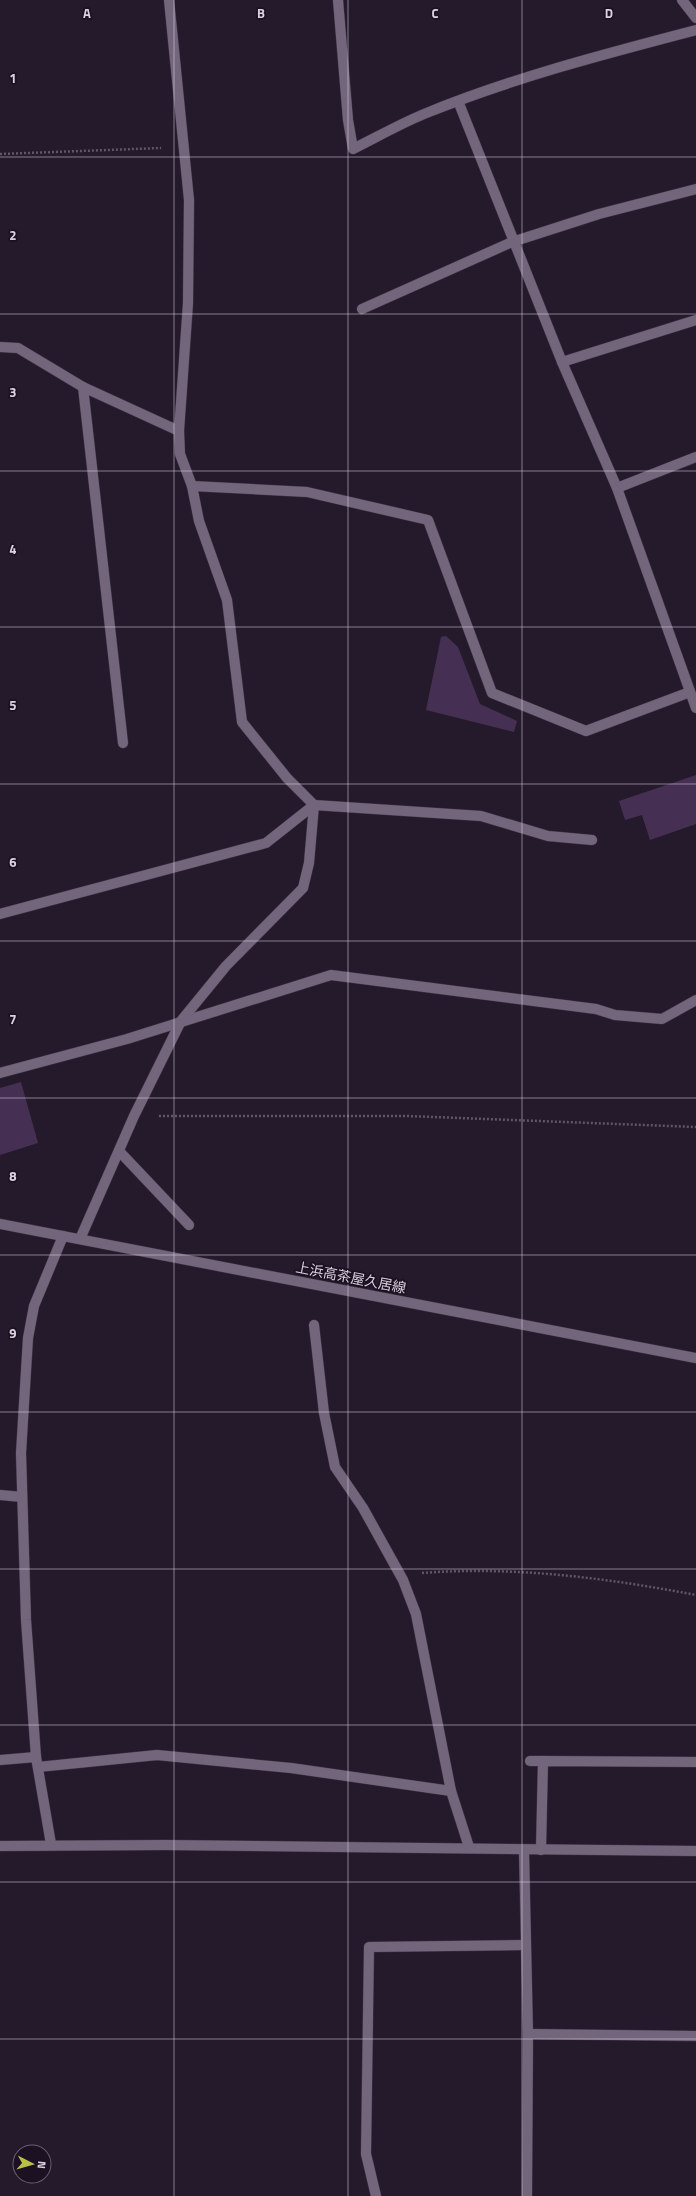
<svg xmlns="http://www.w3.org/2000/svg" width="696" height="2196" viewBox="0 0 696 2196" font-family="'Titillium Web','Noto Sans JP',sans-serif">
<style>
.green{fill:#453053}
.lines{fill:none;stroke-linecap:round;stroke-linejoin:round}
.service-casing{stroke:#3f3644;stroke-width:11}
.minor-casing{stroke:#3f3644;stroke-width:11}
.tertiary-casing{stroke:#3f3644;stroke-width:11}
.secondary-casing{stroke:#3f3644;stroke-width:11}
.path{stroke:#5f5666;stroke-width:2.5;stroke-dasharray:2 2;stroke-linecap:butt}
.service{stroke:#73667c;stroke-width:10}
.minor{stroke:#73667c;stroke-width:10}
.tertiary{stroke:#73667c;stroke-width:10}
.secondary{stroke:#73667c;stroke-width:10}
.grid{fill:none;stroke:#d9d2de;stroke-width:1;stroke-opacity:0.55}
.labels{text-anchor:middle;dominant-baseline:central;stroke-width:3.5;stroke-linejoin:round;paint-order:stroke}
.street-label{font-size:14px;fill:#d9d2de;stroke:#1b1122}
.grid-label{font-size:13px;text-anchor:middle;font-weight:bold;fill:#d9d2de;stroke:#1b1122;stroke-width:3.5;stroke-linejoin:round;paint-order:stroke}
</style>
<rect width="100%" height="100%" fill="#251a2c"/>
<!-- green -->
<g class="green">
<path d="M446,636L458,647L480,704L517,721L514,732L426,710L441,637Z"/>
<path d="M696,775V824L650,840L642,815L625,820L619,801Z"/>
<path d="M21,1082L38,1143L0,1155V1088Z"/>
</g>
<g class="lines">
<!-- service casing -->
<g class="service-casing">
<path id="service" d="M314,1325L324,1413L335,1467L363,1508L403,1580L416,1614L451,1791L469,1847"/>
</g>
<!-- minor casing -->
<g class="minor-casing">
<g id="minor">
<path d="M169,0L189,200L188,303L179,431L180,454L192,486L199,521L227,600L242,722L287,778L314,805L481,816L548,836L592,840"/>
<path d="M338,0L348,120L353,149C377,137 400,124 424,114C512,78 604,54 696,30"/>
<path d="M682,0L696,18"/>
<path d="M458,101L562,362L617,488L696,708"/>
<path d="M362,309L512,242L599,214L696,189"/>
<path d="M0,347L18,348L83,387L179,431"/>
<path d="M562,362L696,320"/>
<path d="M83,387L123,743"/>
<path d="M192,486L307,492L428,520L492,693L586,731L690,692"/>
<path d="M617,488L696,457"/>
<path d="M0,914L266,843L314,805"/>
<path d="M0,1073L127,1039L331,975L596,1009L615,1015L662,1019L696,1000"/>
<path d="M119,1151L189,1225"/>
<path d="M80,1239L134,1116L181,1021L226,966L303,888L309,863L314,805"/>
<path d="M0,1495L22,1497"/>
<path d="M0,1760L36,1757"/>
<path d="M530,1761H543"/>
<path d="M38,1767L157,1755L291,1768L451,1791"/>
<path d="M51,1844L36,1757L26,1620L21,1453L28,1338L34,1306L63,1236"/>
<path d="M524,1850L528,2034L527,2196"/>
<path d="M541,1850L543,1761L696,1762"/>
<path d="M528,2034L696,2036"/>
<path d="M376,2196L366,2154L369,1947L525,1945"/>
</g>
</g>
<!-- tertiary casing -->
<g class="tertiary-casing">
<path id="tertiary" d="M0,1846L165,1845L696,1851"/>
</g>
<!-- secondary casing -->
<g class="secondary-casing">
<path id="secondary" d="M0,1224L696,1358"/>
</g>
<!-- path -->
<g class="path">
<path d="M0,154L161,148"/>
<path d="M159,1116H407L696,1127"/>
<path d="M422,1573C514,1566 607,1578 696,1595"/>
</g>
<!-- service -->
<use href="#service" class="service"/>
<!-- minor -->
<use href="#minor" class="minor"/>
<!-- tertiary -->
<use href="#tertiary" class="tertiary"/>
<!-- secondary -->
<use href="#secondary" class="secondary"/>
</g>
<!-- grid -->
<path class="grid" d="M174,0V2196M348,0V2196M522,0V2196M0,157H696M0,314H696M0,471H696M0,627H696M0,784H696M0,941H696M0,1098H696M0,1255H696M0,1412H696M0,1569H696M0,1725H696M0,1882H696M0,2039H696"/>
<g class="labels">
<!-- street labels -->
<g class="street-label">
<text transform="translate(351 1277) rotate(11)">上浜高茶屋久居線</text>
</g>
</g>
<g class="grid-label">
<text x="87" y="18">A</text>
<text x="261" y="18">B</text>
<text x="435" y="18">C</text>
<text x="609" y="18">D</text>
<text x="13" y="83">1</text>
<text x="13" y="240">2</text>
<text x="13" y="397">3</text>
<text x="13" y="554">4</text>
<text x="13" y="710">5</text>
<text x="13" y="867">6</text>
<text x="13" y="1024">7</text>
<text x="13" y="1181">8</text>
<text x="13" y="1338">9</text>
</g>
<!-- north arrow -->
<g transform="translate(32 2164) rotate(96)"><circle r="19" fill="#1b1122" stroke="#675e6d"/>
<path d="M0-3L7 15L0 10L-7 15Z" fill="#bac045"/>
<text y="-6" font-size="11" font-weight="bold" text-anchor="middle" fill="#d9d2de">N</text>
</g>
</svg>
